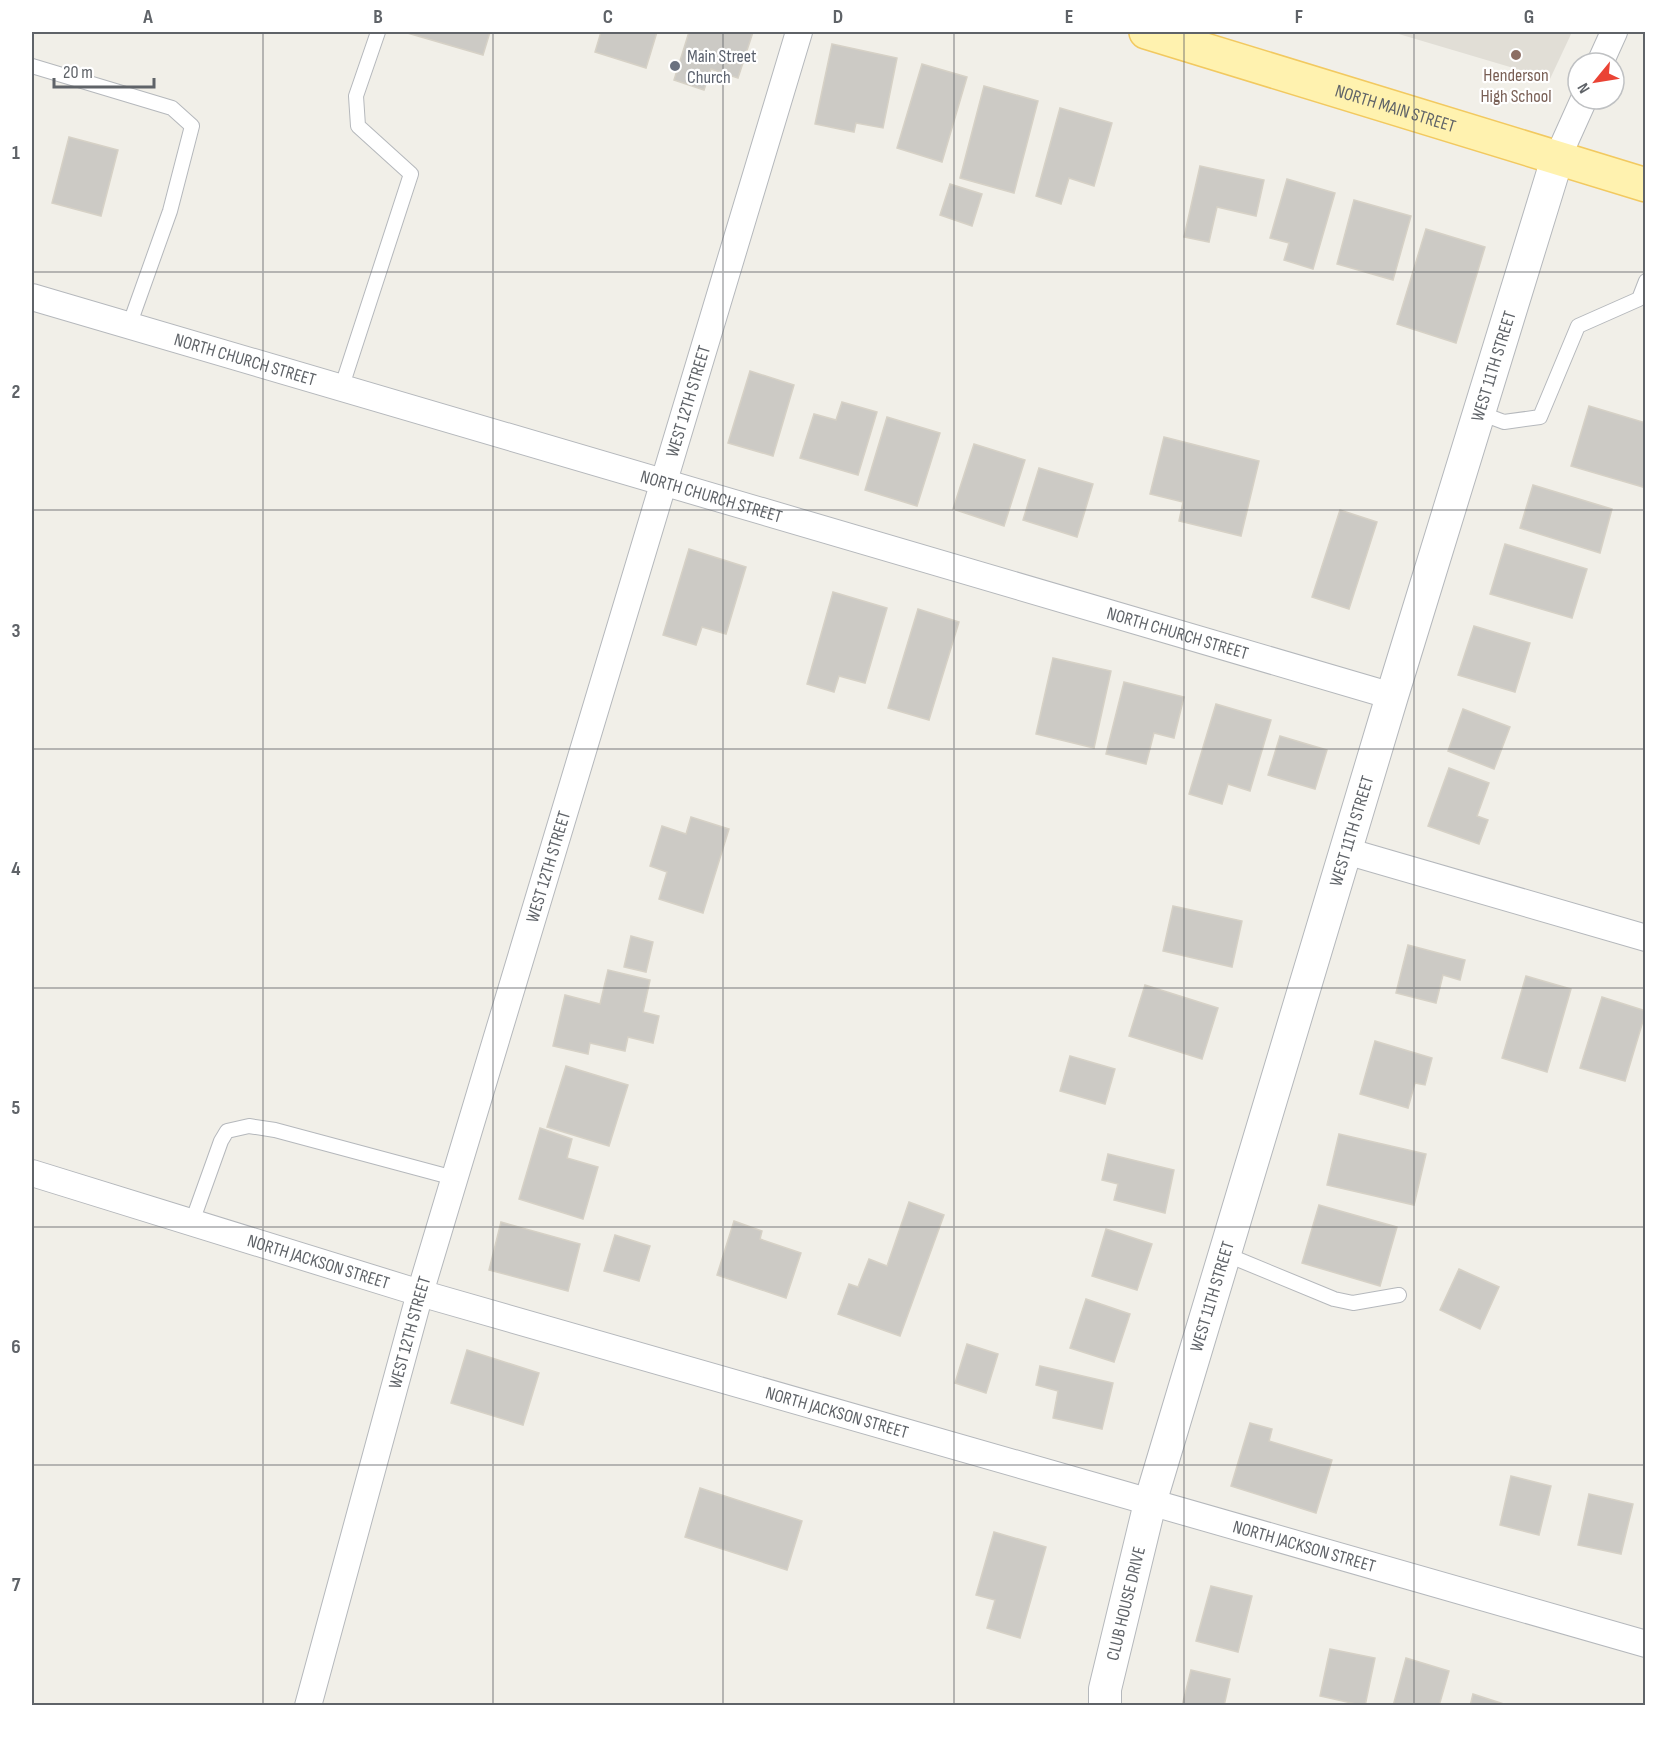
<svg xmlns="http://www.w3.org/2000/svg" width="1677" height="1737" viewBox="0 0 1677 1737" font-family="'Sofia Sans Condensed',sans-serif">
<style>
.education{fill:#e1ded6}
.building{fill:#cccac5;stroke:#d6d1c6;stroke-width:1.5}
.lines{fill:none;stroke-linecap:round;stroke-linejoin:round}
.service-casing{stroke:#b5b8bc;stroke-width:16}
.minor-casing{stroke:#b5b8bc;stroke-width:28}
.tertiary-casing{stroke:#b5b8bc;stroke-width:34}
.primary-casing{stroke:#f2c960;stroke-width:36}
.service{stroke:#fff;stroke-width:14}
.minor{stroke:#fff;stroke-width:26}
.tertiary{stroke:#fff;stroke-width:32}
.primary{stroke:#fff2af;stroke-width:33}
.grid{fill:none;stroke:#5f6368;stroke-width:1.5;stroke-opacity:0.55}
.education-dot{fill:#8d6e63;stroke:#fff;stroke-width:2}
.worship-dot{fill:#6b7280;stroke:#fff;stroke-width:2}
.labels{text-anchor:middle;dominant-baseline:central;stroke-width:4.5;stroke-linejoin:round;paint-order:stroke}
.worship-label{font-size:18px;fill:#5b616d;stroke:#fff;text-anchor:start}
.education-label{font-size:18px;fill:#785e54;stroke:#fff}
.street-label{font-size:18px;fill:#5f6368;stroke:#fff}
.neatline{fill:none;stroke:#5f6368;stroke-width:2}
.grid-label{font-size:20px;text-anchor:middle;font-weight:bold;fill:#5f6368}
</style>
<rect width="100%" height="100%" fill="#f1efe8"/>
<!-- education -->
<path class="education" d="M1392,32H1572L1550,79Z"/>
<!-- building -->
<g class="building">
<path d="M404,32H490L483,55Z"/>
<path d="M601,32H657L646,68L595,52Z"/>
<path d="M689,32H753L738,78L711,69L704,90L674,80Z"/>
<path d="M832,44L897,58L883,128L856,123L854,132L815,124Z"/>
<path d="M922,64L967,77L942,162L897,148Z"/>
<path d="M984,86L1038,101L1014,193L960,178Z"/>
<path d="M1060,108L1112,123L1094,186L1069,178L1061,204L1036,196Z"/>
<path d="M69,137L118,150L101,216L52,203Z"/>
<path d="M1200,166L1264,180L1256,216L1217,207L1209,242L1184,237Z"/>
<path d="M1287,179L1335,193L1313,269L1284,260L1289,243L1270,238Z"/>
<path d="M950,184L982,194L972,226L940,215Z"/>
<path d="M1354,200L1411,216L1393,280L1337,264Z"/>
<path d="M1426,229L1485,247L1456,343L1397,324Z"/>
<path d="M750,371L794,385L773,456L728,443Z"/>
<path d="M842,402L877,412L858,475L800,458L814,414L836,420Z"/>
<path d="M1589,406L1646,423V488L1571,466Z"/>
<path d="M887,417L940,433L917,506L865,490Z"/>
<path d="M1164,437L1259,461L1241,536L1179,521L1183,502L1150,494Z"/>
<path d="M974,444L1025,460L1004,526L953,509Z"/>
<path d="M1039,468L1093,484L1077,537L1023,520Z"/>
<path d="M1533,485L1612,509L1600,553L1520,528Z"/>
<path d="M1340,510L1377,522L1349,609L1312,597Z"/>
<path d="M1505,544L1587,569L1572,618L1490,594Z"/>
<path d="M689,549L746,567L726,634L702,627L696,645L663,635Z"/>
<path d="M833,592L887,608L865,683L839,676L834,692L807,684Z"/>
<path d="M918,609L959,622L929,720L888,708Z"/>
<path d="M1474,626L1530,643L1515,692L1458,675Z"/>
<path d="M1053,658L1111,671L1094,748L1036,734Z"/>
<path d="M1124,682L1184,697L1174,738L1154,733L1146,764L1106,754Z"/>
<path d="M1216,704L1271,720L1250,791L1228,784L1222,804L1189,794Z"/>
<path d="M1463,709L1510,727L1494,769L1448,751Z"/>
<path d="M1280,736L1327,750L1315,789L1268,775Z"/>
<path d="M1449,768L1489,783L1477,816L1488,820L1479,844L1428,826Z"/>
<path d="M691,817L729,829L703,913L659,899L667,872L650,866L662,826L686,834Z"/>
<path d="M1173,906L1242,921L1232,967L1163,951Z"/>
<path d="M631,936L653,942L646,972L624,967Z"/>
<path d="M1408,945L1465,960L1460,980L1443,975L1436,1003L1396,993Z"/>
<path d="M608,970L650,980L643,1012L659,1016L653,1043L628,1037L625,1051L590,1043L588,1054L553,1046L565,995L600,1004Z"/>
<path d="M1526,976L1571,989L1547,1072L1502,1058Z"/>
<path d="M1145,985L1218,1008L1202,1059L1129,1036Z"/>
<path d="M1602,997L1646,1011L1625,1081L1580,1068Z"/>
<path d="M1375,1041L1432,1058L1425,1085L1415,1083L1408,1108L1360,1094Z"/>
<path d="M1070,1056L1115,1069L1105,1104L1060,1091Z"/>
<path d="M566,1066L628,1085L609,1146L547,1127Z"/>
<path d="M540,1128L572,1139L567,1158L598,1167L583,1219L519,1199Z"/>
<path d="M1339,1134L1426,1154L1414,1205L1327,1185Z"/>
<path d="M1108,1154L1174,1170L1165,1213L1114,1200L1118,1184L1102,1180Z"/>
<path d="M909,1202L944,1215L900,1336L838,1314L849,1284L858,1287L869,1259L887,1266Z"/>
<path d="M1319,1205L1397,1227L1380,1286L1302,1263Z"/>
<path d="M734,1221L762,1231L760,1239L801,1253L786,1298L717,1275Z"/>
<path d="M501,1222L580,1244L568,1291L489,1270Z"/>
<path d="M1106,1229L1152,1244L1137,1290L1092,1276Z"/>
<path d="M615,1235L650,1246L639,1281L604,1271Z"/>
<path d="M1459,1269L1499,1287L1480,1329L1440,1310Z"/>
<path d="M1086,1299L1130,1314L1114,1362L1070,1348Z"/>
<path d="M967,1344L998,1354L986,1393L955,1383Z"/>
<path d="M467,1350L539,1373L523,1425L451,1403Z"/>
<path d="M1040,1366L1113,1383L1102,1429L1053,1418L1058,1391L1036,1385Z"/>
<path d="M1250,1423L1272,1429L1269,1441L1332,1460L1316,1513L1231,1486Z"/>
<path d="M1511,1476L1551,1486L1539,1535L1500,1525Z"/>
<path d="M700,1488L802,1521L787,1570L685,1537Z"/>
<path d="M1589,1494L1633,1504L1621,1554L1578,1545Z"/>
<path d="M994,1532L1046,1547L1020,1638L987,1628L995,1600L976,1595Z"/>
<path d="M1211,1586L1252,1596L1238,1652L1196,1641Z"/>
<path d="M1330,1649L1375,1658L1365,1706L1320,1696Z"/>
<path d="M1406,1658L1449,1671L1439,1706H1393Z"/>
<path d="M1191,1670L1230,1679L1224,1706H1182Z"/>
<path d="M1473,1694L1510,1706H1470Z"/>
</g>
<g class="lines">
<!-- service casing -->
<g class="service-casing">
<g id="service">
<path d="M32,66L172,108L192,126L170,211L129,326"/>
<path d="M341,389L411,174L358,126L356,96L378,32"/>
<path d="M1480,413L1504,422L1540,417L1578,326L1639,299L1646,281"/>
<path d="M192,1222L221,1141L227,1131L249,1126L275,1130L454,1178"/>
<path d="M1225,1254L1334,1299L1353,1303L1399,1295"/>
</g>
</g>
<!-- minor casing -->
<g class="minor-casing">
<g id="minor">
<path d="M1600,63L1614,32"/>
<path d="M1557,159L1584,99"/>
<path id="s1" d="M32,297L1392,696"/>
<path d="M1346,851L1646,938"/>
<path id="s2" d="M32,1173L420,1293L1646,1644"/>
<path id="s3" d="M308,1706L420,1293L799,32"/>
</g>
</g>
<!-- tertiary casing -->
<g class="tertiary-casing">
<g id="tertiary">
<path id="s4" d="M1105,1706V1689L1150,1503L1392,696L1557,159"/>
</g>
</g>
<!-- primary casing -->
<g class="primary-casing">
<g id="primary">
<path id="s5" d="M1146,32L1646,185"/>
</g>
</g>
<!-- service -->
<use href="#service" class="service"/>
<!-- minor -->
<use href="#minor" class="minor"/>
<!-- tertiary -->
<use href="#tertiary" class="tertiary"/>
<!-- primary -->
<use href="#primary" class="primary"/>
</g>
<!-- grid -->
<path class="grid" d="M263,32V1706M493,32V1706M723,32V1706M954,32V1706M1184,32V1706M1414,32V1706M32,272H1646M32,510H1646M32,749H1646M32,988H1646M32,1227H1646M32,1465H1646"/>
<!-- markers -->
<circle class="education-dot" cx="1516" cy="55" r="6"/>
<circle class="worship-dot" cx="675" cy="66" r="6"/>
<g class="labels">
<!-- worship labels -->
<g class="worship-label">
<text x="687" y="56">Main Street<tspan x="687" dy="21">Church</tspan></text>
</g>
<!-- education labels -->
<g class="education-label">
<text x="1516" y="75">Henderson<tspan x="1516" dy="21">High School</tspan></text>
</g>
<!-- street labels -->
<g class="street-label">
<text stroke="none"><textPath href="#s5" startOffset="261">NORTH MAIN STREET</textPath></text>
<text stroke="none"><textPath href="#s1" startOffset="222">NORTH CHURCH STREET</textPath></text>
<text stroke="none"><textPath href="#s4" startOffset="1396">WEST 11TH STREET</textPath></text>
<text stroke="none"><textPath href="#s3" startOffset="1359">WEST 12TH STREET</textPath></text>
<text stroke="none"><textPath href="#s1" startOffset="708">NORTH CHURCH STREET</textPath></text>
<text stroke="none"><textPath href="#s1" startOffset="1194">NORTH CHURCH STREET</textPath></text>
<text stroke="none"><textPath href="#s4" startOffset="910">WEST 11TH STREET</textPath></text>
<text stroke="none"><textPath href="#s3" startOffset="873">WEST 12TH STREET</textPath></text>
<text stroke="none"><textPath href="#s2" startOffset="300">NORTH JACKSON STREET</textPath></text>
<text stroke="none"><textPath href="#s4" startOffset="424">WEST 11TH STREET</textPath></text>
<text stroke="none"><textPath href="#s3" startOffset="387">WEST 12TH STREET</textPath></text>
<text stroke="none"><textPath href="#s2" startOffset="840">NORTH JACKSON STREET</textPath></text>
<text stroke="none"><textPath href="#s2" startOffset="1326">NORTH JACKSON STREET</textPath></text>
<text stroke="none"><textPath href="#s4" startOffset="105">CLUB HOUSE DRIVE</textPath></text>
</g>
</g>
<!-- border -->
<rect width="1677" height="1737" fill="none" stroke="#ffffff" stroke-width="66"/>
<!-- north arrow -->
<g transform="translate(1596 81) rotate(240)"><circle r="28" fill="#ffffff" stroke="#bfc1c3" stroke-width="1.5"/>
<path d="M0-4.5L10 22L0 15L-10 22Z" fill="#ea4335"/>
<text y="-9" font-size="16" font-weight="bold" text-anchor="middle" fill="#5f6368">N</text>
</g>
<!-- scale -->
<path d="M54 78v9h100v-9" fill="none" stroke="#5f6368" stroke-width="3"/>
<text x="63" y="78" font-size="18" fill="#5f6368" stroke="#ffffff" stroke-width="4.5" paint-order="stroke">20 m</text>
<rect x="33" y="33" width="1611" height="1671" class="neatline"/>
<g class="grid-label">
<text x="148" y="23">A</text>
<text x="378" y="23">B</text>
<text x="608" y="23">C</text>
<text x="838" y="23">D</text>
<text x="1069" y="23">E</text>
<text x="1299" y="23">F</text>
<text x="1529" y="23">G</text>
<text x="16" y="159">1</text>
<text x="16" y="398">2</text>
<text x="16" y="637">3</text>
<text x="16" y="875">4</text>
<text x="16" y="1114">5</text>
<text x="16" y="1353">6</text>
<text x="16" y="1591">7</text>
</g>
</svg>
